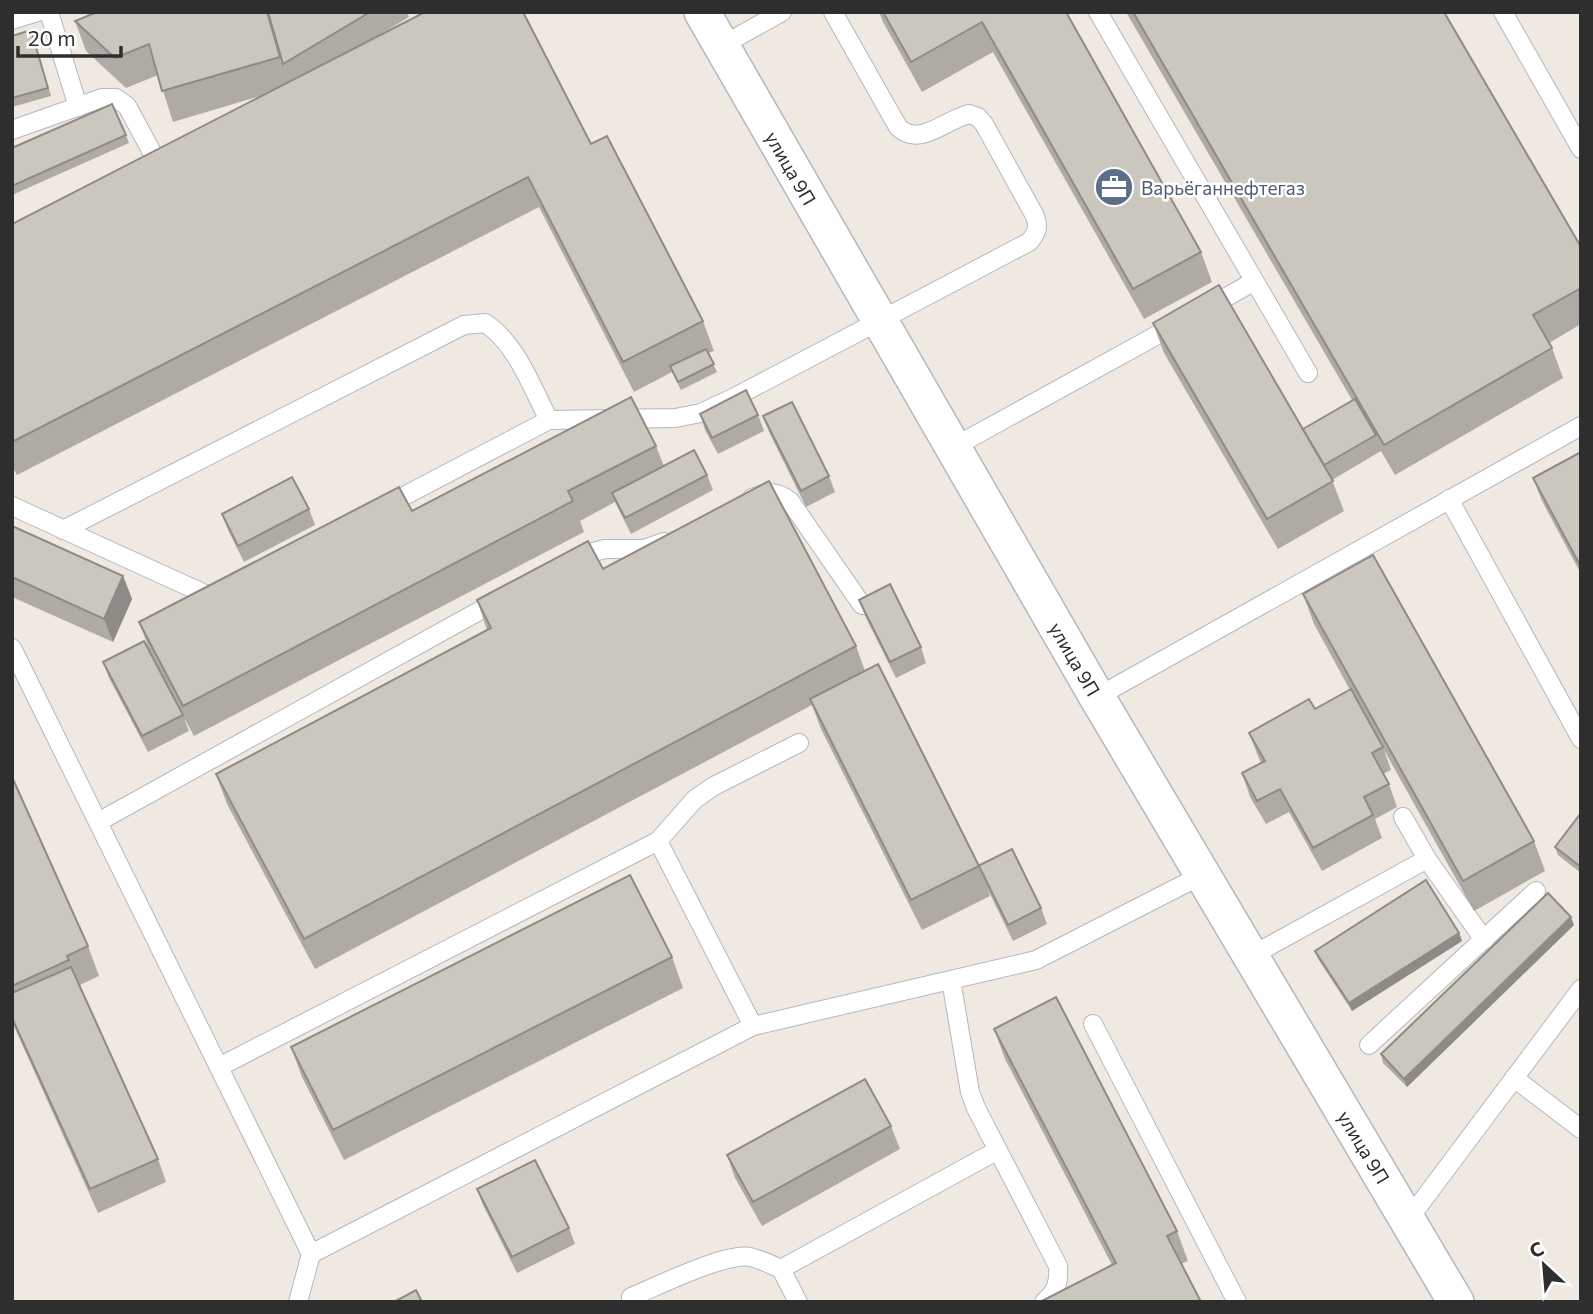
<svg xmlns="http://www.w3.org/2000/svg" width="1593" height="1314" viewBox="0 0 1593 1314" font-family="Commissioner,sans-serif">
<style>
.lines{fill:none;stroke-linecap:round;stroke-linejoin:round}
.service-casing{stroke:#b4b7c1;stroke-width:20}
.minor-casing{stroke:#b4b7c1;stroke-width:38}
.service{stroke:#fff;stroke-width:18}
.minor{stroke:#fff;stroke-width:35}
.wall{fill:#afaba4}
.shaded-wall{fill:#8e8b86}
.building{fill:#cbc7bf;stroke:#8e8b86;stroke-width:2}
.labels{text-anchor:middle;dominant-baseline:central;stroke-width:5;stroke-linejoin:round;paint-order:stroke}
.street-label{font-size:19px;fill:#2e2e2e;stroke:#fff}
.service-label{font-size:19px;fill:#4e5e75;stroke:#fff;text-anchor:start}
</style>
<rect width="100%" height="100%" fill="#efe9e1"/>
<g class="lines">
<!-- service casing -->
<g class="service-casing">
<g id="service">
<path d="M49,12L78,107"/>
<path d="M1098,12L1308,373"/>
<path d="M1503,12L1581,149"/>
<path d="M12,20L38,12"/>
<path d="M721,46L782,12"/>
<path d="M12,130L102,98H116L127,106L154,156"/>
<path d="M1207,308L1253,282"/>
<path d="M952,448L1179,323"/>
<path d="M752,498C769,492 776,490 790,501L862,605"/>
<path d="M1449,499L1581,739"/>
<path d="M12,506L207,595L221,592"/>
<path d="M385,506L549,420"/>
<path d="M63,530L464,325L485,323C517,344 531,386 549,420L675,418L701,413L733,398L1029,242C1037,233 1039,227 1035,216L984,124L978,117L969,114C945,120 919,148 898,127L833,12"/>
<path d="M574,562L590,553L605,549H644L664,542"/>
<path d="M12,648L311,1254"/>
<path d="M1097,697L1581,426"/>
<path d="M1403,817L1427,859L1484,940"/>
<path d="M98,822L499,600"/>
<path d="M658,841L695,799L714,786L799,743"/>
<path d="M1251,956L1427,859"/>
<path d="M951,980L970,1092L976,1108L1058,1266C1059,1282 1057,1291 1044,1302"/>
<path d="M1093,1024L1237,1302"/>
<path d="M1369,1045L1536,891"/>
<path d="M219,1067L658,841L753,1026"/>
<path d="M1514,1078L1581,1129"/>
<path d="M1408,1220L1581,989"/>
<path d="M631,1297C656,1287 726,1252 750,1257C760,1259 772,1265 781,1269"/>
<path d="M298,1302L311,1254L753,1026L1036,960L1202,875"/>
<path d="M798,1302L781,1269L998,1150"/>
</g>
</g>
<!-- minor casing -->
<g class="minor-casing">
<path id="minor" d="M702,12L1097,697L1456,1302"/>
</g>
<!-- service -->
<use href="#service" class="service"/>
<!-- minor -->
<use href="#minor" class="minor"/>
</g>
<!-- wall -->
<g class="wall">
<path d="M97,12H407L409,17L371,40L591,144L703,321L714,351L708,353L717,372L681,390L672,372L634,392L539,207L17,475L12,466V224L264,95L173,122L158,75L126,88L86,51L75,21Z"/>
<path d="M879,12H1066L1201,252L1212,282L1144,319L993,52L922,92L883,22Z"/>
<path d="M1126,12H1444L1581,247V324L1549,343L1552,348L1563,378L1395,475L1381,451L1332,480L1344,511L1278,549L1164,353L1153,323L1303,429L1352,400Z"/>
<path d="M12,36L34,38L51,96L12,107Z"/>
<path d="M126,135L129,143L12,195V148Z"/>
<path d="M700,414L758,415L764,431L718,454L705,430Z"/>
<path d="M763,416L829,476L835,492L806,507L769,432Z"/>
<path d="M656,446L664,466L707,475L713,490L631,534L615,502L580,521L584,532L194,736L184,718L189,731L148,752L109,678L103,662L149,649L139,622L412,511Z"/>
<path d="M1581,452V574L1542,501L1533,478Z"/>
<path d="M309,509L315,525L244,562L228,530L222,514Z"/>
<path d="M12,526L123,576L132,599L113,642L12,597Z"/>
<path d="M603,569L856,646L865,671L979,865L1041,908L1047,924L1013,941L988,890L990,896L922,930L821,729L812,705L315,969L227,804L216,774L487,630L477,600Z"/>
<path d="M1303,594L1534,841L1545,871L1474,911L1384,750L1391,770L1383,774L1389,784L1397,807L1375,819L1382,838L1322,871L1289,812L1266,824L1250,797L1242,773L1261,763L1258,756L1249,733L1315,709L1350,690L1314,624Z"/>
<path d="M859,600L921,647L926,663L896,678L865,616Z"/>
<path d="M12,777L88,946L99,976L80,985L158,1159L166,1182L98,1213L12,1022Z"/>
<path d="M1581,813V873L1558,855L1555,847Z"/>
<path d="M1574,925L1407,1087L1383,1063L1381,1054Z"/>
<path d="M1459,933L1462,941L1352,1011L1318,959L1315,951Z"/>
<path d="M672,957L683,988L344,1160L302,1077L291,1047Z"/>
<path d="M994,1029L1177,1231L1188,1261L1181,1264L1112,1265L1005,1059Z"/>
<path d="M891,1126L900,1149L762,1226L735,1178L727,1155Z"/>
<path d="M477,1189L569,1228L575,1244L517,1273L483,1205Z"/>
</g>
<!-- shaded-wall -->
<g class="shaded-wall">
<path d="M123,576L132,599L113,642L104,619Z"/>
<path d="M1571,917L1574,925L1407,1087L1404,1079Z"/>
<path d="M1459,933L1462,941L1352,1011L1349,1003Z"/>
</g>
<!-- building -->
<g class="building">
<path d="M97,12H267L280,57L162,91L149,44L115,58L75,21Z"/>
<path d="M268,12H370L283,64Z"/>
<path d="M425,12H523L591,144L607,136L703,321L623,362L528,177L12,442V224Z"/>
<path d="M883,12H1066L1201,252L1133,289L982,22L911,62Z"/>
<path d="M1133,12H1444L1581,247V288L1533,315L1552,348L1384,445Z"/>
<path d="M31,30L48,88L12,98V36Z"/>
<path d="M112,104L126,135L12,186V148Z"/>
<path d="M1219,285L1333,481L1267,519L1153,323Z"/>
<path d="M706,349L714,364L678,382L670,366Z"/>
<path d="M746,390L758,415L712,438L700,414Z"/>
<path d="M631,397L656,446L568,491L573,501L183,706L139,622L399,487L412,511Z"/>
<path d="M1355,399L1376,435L1324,465L1303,429Z"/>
<path d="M792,402L829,476L801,491L763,416Z"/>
<path d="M694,450L707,475L625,518L612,493Z"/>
<path d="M1581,452V567L1533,478Z"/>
<path d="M292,477L309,509L238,546L222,514Z"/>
<path d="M769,481L856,646L304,939L216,774L491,628L477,600L588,541L603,569Z"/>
<path d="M12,526L123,576L104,619L12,577Z"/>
<path d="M1373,555L1534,841L1463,881L1303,594Z"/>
<path d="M890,584L921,647L890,662L859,600Z"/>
<path d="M144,641L183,715L142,736L103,662Z"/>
<path d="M878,664L979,866L911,900L810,699Z"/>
<path d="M1351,689L1383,747L1372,753L1389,784L1364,797L1373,815L1313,848L1280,789L1257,801L1242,773L1265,761L1249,733L1309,699L1315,709Z"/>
<path d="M12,777L88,946L67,956L69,960L12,986Z"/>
<path d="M1581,813V867L1555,847Z"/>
<path d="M1012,849L1041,908L1008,925L979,866H978Z"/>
<path d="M630,875L672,957L333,1130L291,1047Z"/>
<path d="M1426,880L1459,933L1349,1003L1315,951Z"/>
<path d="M1548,893L1571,917L1404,1079L1381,1054Z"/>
<path d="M71,967L158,1159L90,1189L12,1018V993Z"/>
<path d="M1056,997L1177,1231L1167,1236L1201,1302H1040L1116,1263L994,1029Z"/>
<path d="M865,1079L891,1126L753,1202L727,1155Z"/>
<path d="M535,1160L569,1228L512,1257L477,1189Z"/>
<path d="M416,1290L422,1302H394Z"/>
</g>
<!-- icons -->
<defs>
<g id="office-disc" transform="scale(2.0125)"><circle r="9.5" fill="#5c6f8a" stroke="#fff"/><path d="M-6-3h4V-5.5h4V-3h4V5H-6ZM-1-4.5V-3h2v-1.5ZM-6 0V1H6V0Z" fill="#fff"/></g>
</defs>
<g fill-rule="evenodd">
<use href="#office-disc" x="1114" y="187"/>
</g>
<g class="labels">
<!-- street labels -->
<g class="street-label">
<text transform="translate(791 168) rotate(60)">улица 9П</text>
<text transform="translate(1075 659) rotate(60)">улица 9П</text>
<text transform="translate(1364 1147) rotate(59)">улица 9П</text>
</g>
<!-- service labels -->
<g class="service-label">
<text x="1141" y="187">Варьёганнефтегаз</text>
</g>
</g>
<!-- border -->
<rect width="1593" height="1314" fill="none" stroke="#2e2e2e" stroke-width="28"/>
<!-- north arrow -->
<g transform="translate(1544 1265) rotate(334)" stroke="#ffffff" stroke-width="5" paint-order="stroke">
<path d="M0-5L12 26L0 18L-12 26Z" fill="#2e2e2e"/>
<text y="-10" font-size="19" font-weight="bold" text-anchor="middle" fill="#2e2e2e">С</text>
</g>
<!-- scale -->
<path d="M18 46v10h103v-10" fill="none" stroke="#2e2e2e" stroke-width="3.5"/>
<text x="28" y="46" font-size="21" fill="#2e2e2e" stroke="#ffffff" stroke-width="5" paint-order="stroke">20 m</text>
</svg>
